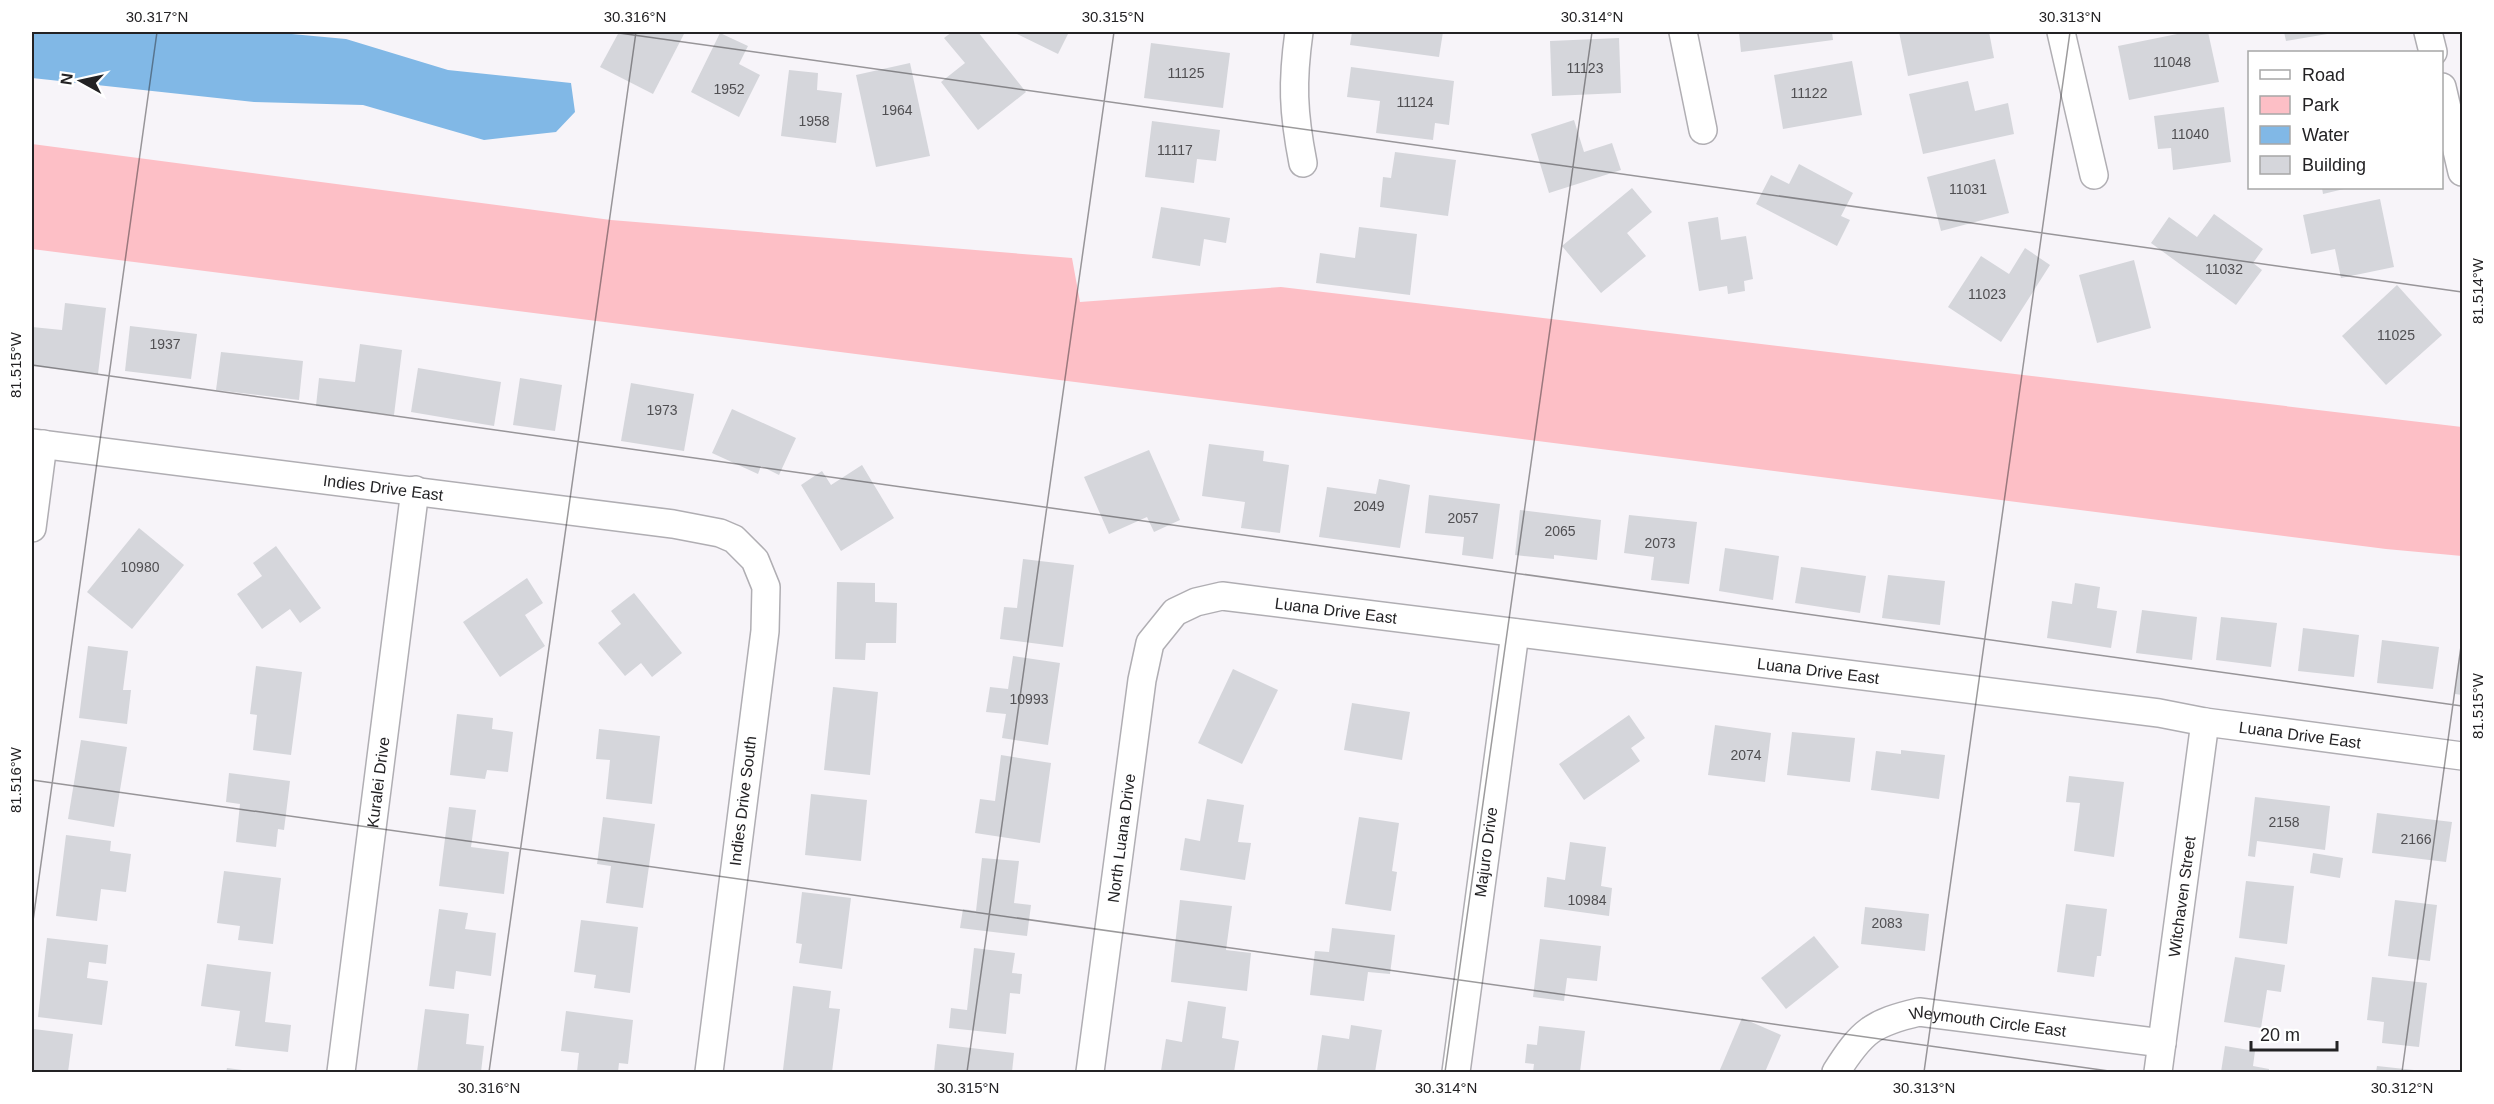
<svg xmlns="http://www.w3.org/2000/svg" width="2494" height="1104" viewBox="0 0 2494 1104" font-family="Arial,sans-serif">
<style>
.green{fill:#fdbfc6}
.water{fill:#81b8e6}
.building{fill:#d5d6db}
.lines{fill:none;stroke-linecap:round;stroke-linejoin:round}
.street-casing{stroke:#b0aeb3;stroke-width:30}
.street{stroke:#fff;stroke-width:27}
.ticks{fill:none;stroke:#232224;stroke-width:1.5;stroke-opacity:0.45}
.labels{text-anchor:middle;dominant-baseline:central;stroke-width:6;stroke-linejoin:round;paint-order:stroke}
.number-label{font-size:14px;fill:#504f52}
.street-label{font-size:16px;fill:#232224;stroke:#fff}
.neatline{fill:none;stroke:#232224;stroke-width:2}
.ticks-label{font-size:15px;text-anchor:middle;fill:#232224}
</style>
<rect width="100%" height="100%" fill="#f7f4f9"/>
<!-- green -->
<path class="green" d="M32,144L611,220L1072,258L1080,302L1281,287L2462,427V556L2386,549L32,249Z"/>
<!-- water -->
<path class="water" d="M32,32H270L346,39L448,70L571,83L575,112L556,132L484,140L363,105L254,102L32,78Z"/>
<!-- building -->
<g class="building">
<path d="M619,32H685L653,94L600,67Z"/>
<path d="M952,32H978L1026,92L978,130L941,82L965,63L944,38Z"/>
<path d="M1013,32H1069L1058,54Z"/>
<path d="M1352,32H1443L1439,57L1350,45Z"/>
<path d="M1739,32H1832L1833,40L1741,52Z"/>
<path d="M1899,32H1989L1994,58L1908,76Z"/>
<path d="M2187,32H2208L2219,82L2129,100L2118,46Z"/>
<path d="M2284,32H2333V33L2286,41Z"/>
<path d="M720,33L748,46L739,64L760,75L739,117L691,92Z"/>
<path d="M1619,38L1621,93L1552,96L1550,41Z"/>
<path d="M1151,43L1230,53L1223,108L1144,98Z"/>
<path d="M1852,61L1862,115L1783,129L1774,75Z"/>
<path d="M910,63L930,156L876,167L856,75Z"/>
<path d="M1351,67L1454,81L1449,125L1435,123L1433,140L1376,133L1380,101L1347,97Z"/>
<path d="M789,70L818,73L817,90L842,93L836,143L781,136Z"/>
<path d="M1968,81L1975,111L2008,103L2014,134L1923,154L1909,94Z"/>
<path d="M2224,107L2231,162L2173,170L2171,148L2158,149L2154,116Z"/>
<path d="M1574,120L1584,152L1612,143L1621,170L1549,193L1531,134Z"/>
<path d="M1152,121L1220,130L1216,161L1197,159L1194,183L1145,177Z"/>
<path d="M1395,152L1456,160L1448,216L1380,207L1383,177L1391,178Z"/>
<path d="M1995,159L2009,213L1941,231L1927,177Z"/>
<path d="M1799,164L1853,193L1841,216L1850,220L1837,246L1756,204L1771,175L1789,184Z"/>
<path d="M1632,188L1652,212L1627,233L1646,256L1601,293L1562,246Z"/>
<path d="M2322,188H2348L2323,194Z"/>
<path d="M2380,199L2394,267L2341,278L2335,249L2311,254L2303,215Z"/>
<path d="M1161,207L1230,218L1226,243L1204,239L1200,266L1152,258Z"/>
<path d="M2214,214L2263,249L2253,263L2262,270L2236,305L2151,243L2169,217L2197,237Z"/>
<path d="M1718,217L1721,240L1746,236L1753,279L1744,281L1745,291L1728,294L1727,286L1699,291L1688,222Z"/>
<path d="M1359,227L1417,234L1410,295L1316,283L1320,253L1355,258Z"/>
<path d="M2025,248L2050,265L2001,342L1948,307L1981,256L2009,274Z"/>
<path d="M2134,260L2151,328L2097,343L2079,275Z"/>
<path d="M2397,285L2442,335L2386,385L2342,336Z"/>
<path d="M65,303L106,308L98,374L32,366V327L62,330Z"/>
<path d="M130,326L197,334L191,379L125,371Z"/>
<path d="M360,344L402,350L394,415L316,406L319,378L355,382Z"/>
<path d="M221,352L303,361L299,400L216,390Z"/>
<path d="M418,368L501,382L494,426L411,412Z"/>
<path d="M520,378L562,385L555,431L513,425Z"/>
<path d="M631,383L694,394L684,451L621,441Z"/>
<path d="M732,409L796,438L779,475L761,466L758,474L712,453Z"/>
<path d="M1209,444L1264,451L1263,461L1289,465L1280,533L1241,528L1245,502L1202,496Z"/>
<path d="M1149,450L1180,520L1154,532L1147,517L1109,534L1084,477Z"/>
<path d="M862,465L894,518L841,551L801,485L822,471L831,485Z"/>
<path d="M1379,479L1410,485L1400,548L1319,537L1327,487L1376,494Z"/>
<path d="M1429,495L1500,504L1493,559L1462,555L1464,537L1425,533Z"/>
<path d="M1520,510L1601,520L1597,560L1554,555V559L1515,555Z"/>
<path d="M1629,515L1697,522L1689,584L1651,580L1654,557L1624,553Z"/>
<path d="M139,528L184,565L132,629L87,592Z"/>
<path d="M276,546L321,608L300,623L290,609L262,629L237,594L262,576L253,563Z"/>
<path d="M1725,548L1779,556L1773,600L1719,591Z"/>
<path d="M1023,559L1074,565L1063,647L1000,639L1004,607L1017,608Z"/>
<path d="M1801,567L1866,576L1860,613L1795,603Z"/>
<path d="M1888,575L1945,581L1940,625L1882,618Z"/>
<path d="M527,578L543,603L525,615L545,646L500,677L463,622Z"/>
<path d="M837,582L875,583V602L897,603L896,643H866L865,660L835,659Z"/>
<path d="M2075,583L2100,587L2097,608L2117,611L2111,648L2047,638L2052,601L2072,604Z"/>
<path d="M634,593L682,653L652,677L641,663L625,676L598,643L621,624L611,611Z"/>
<path d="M2142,610L2197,617L2192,660L2136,653Z"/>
<path d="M2221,617L2277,623L2271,667L2216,660Z"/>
<path d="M2303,628L2359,635L2354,677L2298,671Z"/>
<path d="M2382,640L2439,647L2433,689L2377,683Z"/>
<path d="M88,646L128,651L123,690H131L127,724L79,718Z"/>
<path d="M2461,646H2462V695L2455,694Z"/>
<path d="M1013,656L1060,663L1048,745L1002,738L1006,714L986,712L990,687L1008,689Z"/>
<path d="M256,666L302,672L291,755L253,750L257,715L250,714Z"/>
<path d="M1233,669L1278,690L1242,764L1198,743Z"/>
<path d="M833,687L878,692L870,775L824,770Z"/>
<path d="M1352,703L1410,712L1402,760L1344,750Z"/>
<path d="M457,714L493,718L492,729L513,732L508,772L487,770L485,779L450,775Z"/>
<path d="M1629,715L1645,738L1631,748L1640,761L1584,800L1559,764Z"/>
<path d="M1715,725L1771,733L1765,782L1708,775Z"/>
<path d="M599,729L660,736L652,804L606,799L610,760L596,759Z"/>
<path d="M1792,732L1855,738L1850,782L1787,775Z"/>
<path d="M81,740L127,747L114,827L68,819Z"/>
<path d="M1901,750L1945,755L1939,799L1871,790L1876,751L1901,754Z"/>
<path d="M1001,755L1051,763L1040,843L975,833L980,799L995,801Z"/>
<path d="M229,773L290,781L284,830L278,829L276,847L236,842L240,804L226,802Z"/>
<path d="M2069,776L2124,782L2114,857L2074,851L2080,803L2066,802Z"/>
<path d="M811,794L867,800L861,861L805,855Z"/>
<path d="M2255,797L2330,806L2325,850L2257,841L2255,857L2248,856Z"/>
<path d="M1207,799L1244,805L1238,842L1251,843L1245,880L1180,870L1185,838L1200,841Z"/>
<path d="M449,807L476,810L471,847L509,852L504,894L439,886Z"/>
<path d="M2377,813L2452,822L2446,862L2372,853Z"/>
<path d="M603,817L655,824L643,908L606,903L611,866L597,864Z"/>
<path d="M1359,817L1399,823L1392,871L1397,872L1391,911L1345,904Z"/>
<path d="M66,835L111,841L110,851L131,854L126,892L101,889L97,921L56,916Z"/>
<path d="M1570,842L1606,847L1601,886L1612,888L1609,916L1544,907L1547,877L1565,880Z"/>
<path d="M2313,853L2343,858L2340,878L2310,873Z"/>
<path d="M982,858L1019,861L1014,903L1031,905L1027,936L960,928L963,909L976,911Z"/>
<path d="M224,871L281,878L273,944L238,940L240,926L217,923Z"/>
<path d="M2246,881L2294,886L2287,944L2239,938Z"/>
<path d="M802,892L851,898L842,969L799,963L802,944L796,943Z"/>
<path d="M1180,900L1232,906L1226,950L1251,953L1247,991L1171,982Z"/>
<path d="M2395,900L2437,905L2430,961L2388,956Z"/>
<path d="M2066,904L2107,909L2101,956H2097L2094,977L2057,972Z"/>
<path d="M1865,907L1929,914L1925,951L1861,944Z"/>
<path d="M439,909L468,913L465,929L496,933L491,976L456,971L454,989L429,986Z"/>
<path d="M581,920L638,927L630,993L594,988L596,975L574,972Z"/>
<path d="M1332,928L1395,935L1390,974L1368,972L1364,1001L1310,995L1315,951L1329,952Z"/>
<path d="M1814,936L1839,967L1786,1009L1761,978Z"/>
<path d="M47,938L108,945L106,964L89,962L87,978L108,981L102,1025L38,1017Z"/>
<path d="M1540,939L1601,946L1597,981L1567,978L1564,1001L1533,997Z"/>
<path d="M974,948L1015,953L1012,973L1022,974L1020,994L1010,993L1006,1034L949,1028L951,1008L967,1010Z"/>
<path d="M2235,957L2285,965L2281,992L2267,990L2261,1028L2224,1022Z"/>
<path d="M207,964L271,972L265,1022L291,1025L288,1052L235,1046L240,1011L201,1006Z"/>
<path d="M2372,977L2427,983L2419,1047L2382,1043L2384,1022L2367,1020Z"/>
<path d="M793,986L831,991L829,1008L840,1009L832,1072L783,1070Z"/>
<path d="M1188,1001L1226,1007L1222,1038L1239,1041L1234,1072L1161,1071L1166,1039L1182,1042Z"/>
<path d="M425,1009L469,1014L466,1044L484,1046L481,1072H417Z"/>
<path d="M566,1011L633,1020L628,1064L619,1063L618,1072H577L579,1053L561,1051Z"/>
<path d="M1742,1018L1781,1035L1765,1072H1719Z"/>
<path d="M1351,1025L1382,1030L1375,1072L1317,1071L1322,1035L1349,1039Z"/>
<path d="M1539,1026L1585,1031L1580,1072H1533L1534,1064L1525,1063L1527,1044L1537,1045Z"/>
<path d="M34,1029L73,1034L68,1072H32Z"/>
<path d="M937,1044L1014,1053L1012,1072H934Z"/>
<path d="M2225,1046L2255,1051L2253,1066L2269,1069V1072H2221Z"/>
<path d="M2377,1066L2414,1070V1072H2376Z"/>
<path d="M227,1068L250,1071V1072H226Z"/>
</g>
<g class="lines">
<!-- street casing -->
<g class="street-casing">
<g id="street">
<path d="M1299,32C1292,82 1293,112 1303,163"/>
<path d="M1683,32L1703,130"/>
<path d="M2061,32L2094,175"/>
<path d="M2428,32L2433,52"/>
<path d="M2442,87L2462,172"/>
<path id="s1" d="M32,443L673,524L720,533L734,539L755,560L766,587L765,631L709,1072"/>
<path d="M32,528L43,444"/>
<path id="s2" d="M341,1072L415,490"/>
<path id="s3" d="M1090,1072L1142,680L1150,643L1175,612L1196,602L1222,596L2159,713L2205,722L2462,756"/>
<path id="s4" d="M1456,1072L1515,633"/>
<path id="s5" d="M1836,1072C1862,1031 1872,1023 1919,1012L2162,1043"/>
<path id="s6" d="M2158,1072L2205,722"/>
</g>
</g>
<!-- street -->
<use href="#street" class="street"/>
</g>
<!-- ticks -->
<path class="ticks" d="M612,32L2462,292M32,365L2462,706M32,780L2116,1072M32,928L157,32M489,1072L636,32M967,1072L1114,32M1445,1072L1592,32M1924,1072L2070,32M2402,1072L2462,639"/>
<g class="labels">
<!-- number labels -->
<g class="number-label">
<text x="2172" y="62">11048</text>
<text x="1585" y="68">11123</text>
<text x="1186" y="73">11125</text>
<text x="729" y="89">1952</text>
<text x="1809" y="93">11122</text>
<text x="1415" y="102">11124</text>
<text x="897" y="110">1964</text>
<text x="814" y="121">1958</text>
<text x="2190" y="134">11040</text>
<text x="1175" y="150">11117</text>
<text x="1968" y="189">11031</text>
<text x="2224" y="269">11032</text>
<text x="1987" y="294">11023</text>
<text x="2396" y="335">11025</text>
<text x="165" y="344">1937</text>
<text x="662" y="410">1973</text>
<text x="1369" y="506">2049</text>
<text x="1463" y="518">2057</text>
<text x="1560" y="531">2065</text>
<text x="1660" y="543">2073</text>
<text x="140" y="567">10980</text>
<text x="1029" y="699">10993</text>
<text x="1746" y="755">2074</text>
<text x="2284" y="822">2158</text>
<text x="2416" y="839">2166</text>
<text x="1587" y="900">10984</text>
<text x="1887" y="923">2083</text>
</g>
<!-- street labels -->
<g class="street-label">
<text stroke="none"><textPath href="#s1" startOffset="354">Indies Drive East</textPath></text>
<text stroke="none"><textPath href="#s3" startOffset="638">Luana Drive East</textPath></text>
<text stroke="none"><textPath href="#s3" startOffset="1124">Luana Drive East</textPath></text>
<text stroke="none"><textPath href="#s3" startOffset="1610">Luana Drive East</textPath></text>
<text stroke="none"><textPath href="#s2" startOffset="292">Kuralei Drive</textPath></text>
<text transform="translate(743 801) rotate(-83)">Indies Drive South</text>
<text stroke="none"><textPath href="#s3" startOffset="236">North Luana Drive</textPath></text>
<text stroke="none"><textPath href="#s4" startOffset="222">Majuro Drive</textPath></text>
<text stroke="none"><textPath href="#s6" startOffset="177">Witchaven Street</textPath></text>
<text stroke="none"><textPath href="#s5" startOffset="176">Weymouth Circle East</textPath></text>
</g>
</g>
<!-- border -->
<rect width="2494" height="1104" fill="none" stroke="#ffffff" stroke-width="66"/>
<!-- legend -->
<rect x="2248" y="51" width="195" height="138" fill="#ffffff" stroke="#a7a7a7" stroke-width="1.5"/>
<rect x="2260" y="70" width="30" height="9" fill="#ffffff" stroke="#a7a7a7" stroke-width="1.5"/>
<text x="2302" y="81" font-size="18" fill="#232224">Road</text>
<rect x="2260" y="96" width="30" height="18" fill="#fdbfc6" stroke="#a7a7a7" stroke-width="1.5"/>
<text x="2302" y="111" font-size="18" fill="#232224">Park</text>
<rect x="2260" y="126" width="30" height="18" fill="#81b8e6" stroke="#a7a7a7" stroke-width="1.5"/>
<text x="2302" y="141" font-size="18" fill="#232224">Water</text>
<rect x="2260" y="156" width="30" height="18" fill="#d5d6db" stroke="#a7a7a7" stroke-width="1.5"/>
<text x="2302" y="171" font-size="18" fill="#232224">Building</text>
<!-- north arrow -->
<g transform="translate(81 81) rotate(278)" stroke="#ffffff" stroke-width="4.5" paint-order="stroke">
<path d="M0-4.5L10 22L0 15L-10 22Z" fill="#232224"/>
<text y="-9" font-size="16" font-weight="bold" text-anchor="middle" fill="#232224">N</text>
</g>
<!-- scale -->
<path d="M2251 1041v9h86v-9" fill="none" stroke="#232224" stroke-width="3"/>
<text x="2260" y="1041" font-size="18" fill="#232224" stroke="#ffffff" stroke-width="4.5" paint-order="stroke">20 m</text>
<rect x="33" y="33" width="2428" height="1038" class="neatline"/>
<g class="ticks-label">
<text x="157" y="22">30.317°N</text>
<text x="635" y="22">30.316°N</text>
<text x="1113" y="22">30.315°N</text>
<text x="1592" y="22">30.314°N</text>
<text x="2070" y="22">30.313°N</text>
<text transform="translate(2478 291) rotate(-90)" y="5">81.514°W</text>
<text transform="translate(16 365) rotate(-90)" y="5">81.515°W</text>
<text transform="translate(2478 706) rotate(-90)" y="5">81.515°W</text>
<text transform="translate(16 780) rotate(-90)" y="5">81.516°W</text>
<text x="489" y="1093">30.316°N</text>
<text x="968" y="1093">30.315°N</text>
<text x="1446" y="1093">30.314°N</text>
<text x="1924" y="1093">30.313°N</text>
<text x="2402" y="1093">30.312°N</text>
</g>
</svg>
